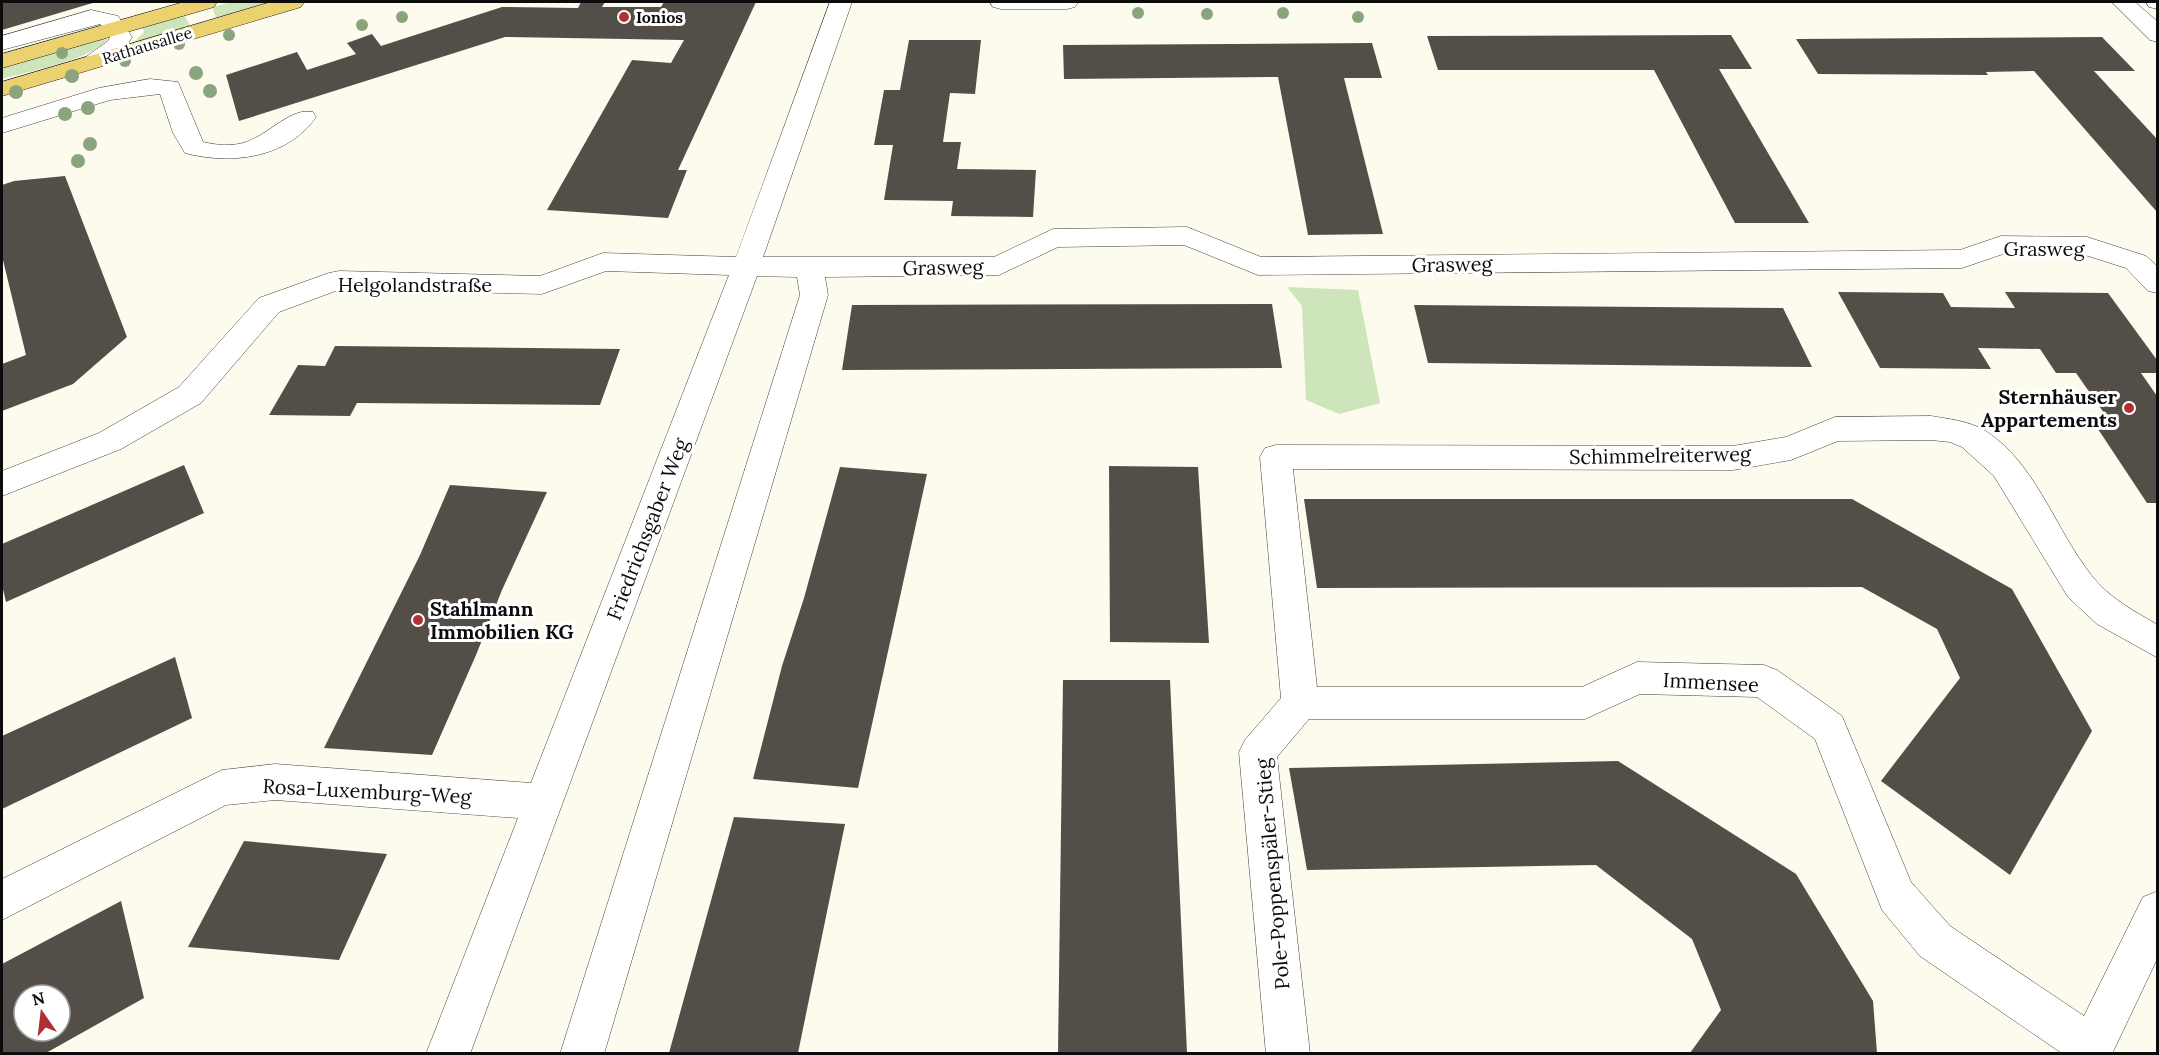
<svg xmlns="http://www.w3.org/2000/svg" width="2159" height="1055" viewBox="0 0 2159 1055" font-family="Lora,serif">
<style>
.green{fill:#cee4ba}
.building{fill:#544e49;fill-rule:evenodd}
.lines{fill:none;stroke-linecap:round;stroke-linejoin:round}
.minor-casing{stroke:#3f3f3f;stroke-width:1}
.major-casing{stroke:#1d1d1d;stroke-width:1}
.minor{fill:#fff;fill-rule:evenodd}
.major{fill:#ecd26e;fill-rule:evenodd}
.tree{fill:#8aa47e}
.poi-dot{fill:#af3132;stroke:#fff;stroke-width:2}
.labels{text-anchor:middle;dominant-baseline:central;stroke-width:6;stroke-linejoin:round;paint-order:stroke}
.far-poi-label{font-size:16px;font-weight:bold;fill:#0c0c0c;stroke:#fff;text-anchor:start}
.far-street-label{font-size:16px;fill:#0c0c0c;stroke:#fff}
.street-label{font-size:20px;fill:#0c0c0c;stroke:#fff}
.poi-label{font-size:20px;font-weight:bold;fill:#0c0c0c;stroke:#fff;text-anchor:end}
</style>
<rect width="100%" height="100%" fill="#fdfbed"/>
<!-- green -->
<g class="green">
<path d="M232,2H274L216,18L212,7Z"/>
<path d="M184,14L190,26L134,42L144,32L142,26Z"/>
<path d="M100,38L107,39C95,59 25,72 2,79V68Z"/>
<path d="M1287,287L1358,290L1380,403L1339,414L1306,400L1302,306Z"/>
</g>
<!-- building -->
<g class="building">
<path d="M2,2H96L2,30Z"/>
<path d="M581,2H605L602,7H661L664,2H756L678,170H687L668,218L547,210L632,60L671,63L684,40L505,37L239,121L226,75L297,52L307,70L356,54L347,43L372,34L381,46L502,7L578,8Z"/>
<path d="M1731,35L1752,69H1719L1809,223H1735L1654,70H1438L1427,36Z"/>
<path d="M2102,37L2135,71H2094L2157,139V212L2034,71L1986,72L1988,75L1818,74L1796,39Z"/>
<path d="M909,40H981L975,94L950,93L943,142H961L957,169L1036,170L1033,217L951,216L953,201L884,200L893,145H874L884,90H900Z"/>
<path d="M1372,43L1382,78H1344L1383,234L1308,235L1278,77L1064,79L1063,45Z"/>
<path d="M65,176L127,337L73,384L2,411V364L26,355L2,256V185L14,181Z"/>
<path d="M1838,292L1943,293L1951,307L2015,308L2005,292L2108,293L2157,360V373H2141L2157,396V503H2147L2092,420H2109L2076,373H2056L2040,349L1978,348L1991,369L1880,368Z"/>
<path d="M1272,304L1282,368L842,370L852,305Z"/>
<path d="M1414,305L1783,308L1812,367L1428,363Z"/>
<path d="M335,346L620,349L600,405L357,403L350,416L269,415L298,365L325,366Z"/>
<path d="M184,465L204,513L6,602L2,585V544Z"/>
<path d="M1109,466L1198,467L1209,643L1110,642Z"/>
<path d="M840,467L927,474L858,788L753,779L782,666L804,598Z"/>
<path d="M450,485L547,492L502,590L476,655L432,755L324,748L420,555Z"/>
<path d="M1304,499H1852L2012,589L2092,731L2010,875L1881,781L1960,678L1937,629L1862,587L1317,588Z"/>
<path d="M175,657L192,718L2,809V736Z"/>
<path d="M1063,680H1170L1187,1053H1058Z"/>
<path d="M1618,761L1796,874L1873,1001L1877,1053H1690L1721,1010L1692,939L1596,865L1307,870L1289,768Z"/>
<path d="M734,817L845,824L798,1053H669Z"/>
<path d="M244,841L387,854L339,960L188,947Z"/>
<path d="M121,901L144,998L46,1053H2V964ZM24,995H60V1031H24Z"/>
</g>
<g class="lines">
<!-- minor casing -->
<g class="minor-casing">
<g id="minor">
<path d="M830,2H852L763,257H994L1053,229L1187,227L1261,257L1960,250L2001,236L2087,237L2146,256L2158,267V293L2148,291L2126,268L2085,255L2003,254L1962,268L1258,275L1184,245L1058,247L999,275L825,277L828,295L604,1054H560L800,295L797,277L757,276L470,1054H426L518,818L275,800L226,805L2,920V879L222,770L275,764L531,783L729,275L606,271L542,294L341,289L279,312L201,403L121,449L2,496V471L99,433L179,387L259,298L329,273L339,271L540,276L603,253L736,257Z"/>
<path d="M990,2H1078L1075,7L1067,9H1001L993,7Z"/>
<path d="M2112,2H2135L2158,22V42L2150,40Z"/>
<path d="M2146,2H2158V9L2149,7Z"/>
<path d="M91,10L118,16L132,37C124,54 102,72 83,67L79,62L108,41L110,37L100,24L2,50V36Z"/>
<path d="M150,79L178,82L203,142C216,145 232,147 246,142C268,135 291,107 313,112L316,117C287,159 230,165 185,153L173,133L160,94L110,100L2,133V118L99,88Z"/>
<path d="M1931,416C1949,419 1968,421 1984,430C2036,462 2055,530 2092,576C2109,598 2134,611 2158,625V658L2097,624L2068,597L1994,476L1962,447L1950,442L1931,440L1838,441L1791,460L1733,470L1293,469L1317,687H1582L1637,662L1764,665L1777,670L1842,716L1911,882L1950,926L2084,1016L2143,897L2158,891V957L2112,1054H2063L1920,956L1882,910L1815,739L1757,697L1640,694L1585,719H1309L1277,757L1310,1054H1266L1239,752L1245,740L1281,698L1260,457L1265,448L1276,445L1733,446L1786,437L1835,417Z"/>
</g>
</g>
<!-- major casing -->
<g class="major-casing">
<g id="major">
<path d="M184,2H217L214,7L2,68V54Z"/>
<path d="M271,2H304L301,7L2,96V82Z"/>
</g>
</g>
<!-- minor -->
<use href="#minor" class="minor"/>
<!-- major -->
<use href="#major" class="major"/>
</g>
<!-- trees -->
<g class="tree">
<circle cx="1138" cy="13" r="6"/>
<circle cx="1283" cy="13" r="6"/>
<circle cx="1207" cy="14" r="6"/>
<circle cx="402" cy="17" r="6"/>
<circle cx="1358" cy="17" r="6"/>
<circle cx="362" cy="25" r="6"/>
<circle cx="229" cy="35" r="6"/>
<circle cx="179" cy="44" r="6"/>
<circle cx="62" cy="53" r="6"/>
<circle cx="125" cy="61" r="6"/>
<circle cx="196" cy="73" r="7"/>
<circle cx="72" cy="76" r="7"/>
<circle cx="210" cy="91" r="7"/>
<circle cx="16" cy="92" r="7"/>
<circle cx="88" cy="108" r="7"/>
<circle cx="65" cy="114" r="7"/>
<circle cx="90" cy="144" r="7"/>
<circle cx="78" cy="161" r="7"/>
</g>
<!-- markers -->
<g class="poi-dot">
<circle cx="624" cy="17" r="6"/>
<circle cx="2129" cy="408" r="6"/>
<circle cx="418" cy="620" r="6"/>
</g>
<g class="labels">
<!-- far-poi labels -->
<g class="far-poi-label">
<text x="636" y="17">Ionios</text>
</g>
<!-- far-street labels -->
<g class="far-street-label">
<text transform="translate(147 45) rotate(-17)">Rathausallee</text>
</g>
<!-- street labels -->
<g class="street-label">
<text x="2044" y="248">Grasweg</text>
<text transform="translate(1452 264) rotate(-1)">Grasweg</text>
<text transform="translate(943 267) rotate(-1)">Grasweg</text>
<text x="415" y="284">Helgolandstraße</text>
<text transform="translate(1660 455) rotate(-1)">Schimmelreiterweg</text>
<text transform="translate(647 529) rotate(-69)">Friedrichsgaber Weg</text>
<text transform="translate(1711 682) rotate(3)">Immensee</text>
<text transform="translate(367 791) rotate(3)">Rosa-Luxemburg-Weg</text>
<text transform="translate(1272 874) rotate(-95)">Pole-Poppenspäler-Stieg</text>
</g>
<!-- poi labels -->
<g class="poi-label">
<text x="2117" y="396">Sternhäuser<tspan x="2117" dy="23">Appartements</tspan></text>
<text x="430" y="608" text-anchor="start">Stahlmann<tspan x="430" dy="23">Immobilien KG</tspan></text>
</g>
</g>
<!-- border -->
<rect width="2159" height="1055" fill="none" stroke="#0c0c0c" stroke-width="6"/>
<!-- north arrow -->
<g transform="translate(42 1013) rotate(346)"><circle r="28" fill="#ffffff" stroke="#9e9e9e" stroke-width="1.5"/>
<path d="M0-4.5L10 22L0 15L-10 22Z" fill="#af3132"/>
<text y="-9" font-size="16" font-weight="bold" text-anchor="middle" fill="#0c0c0c">N</text>
</g>
</svg>
